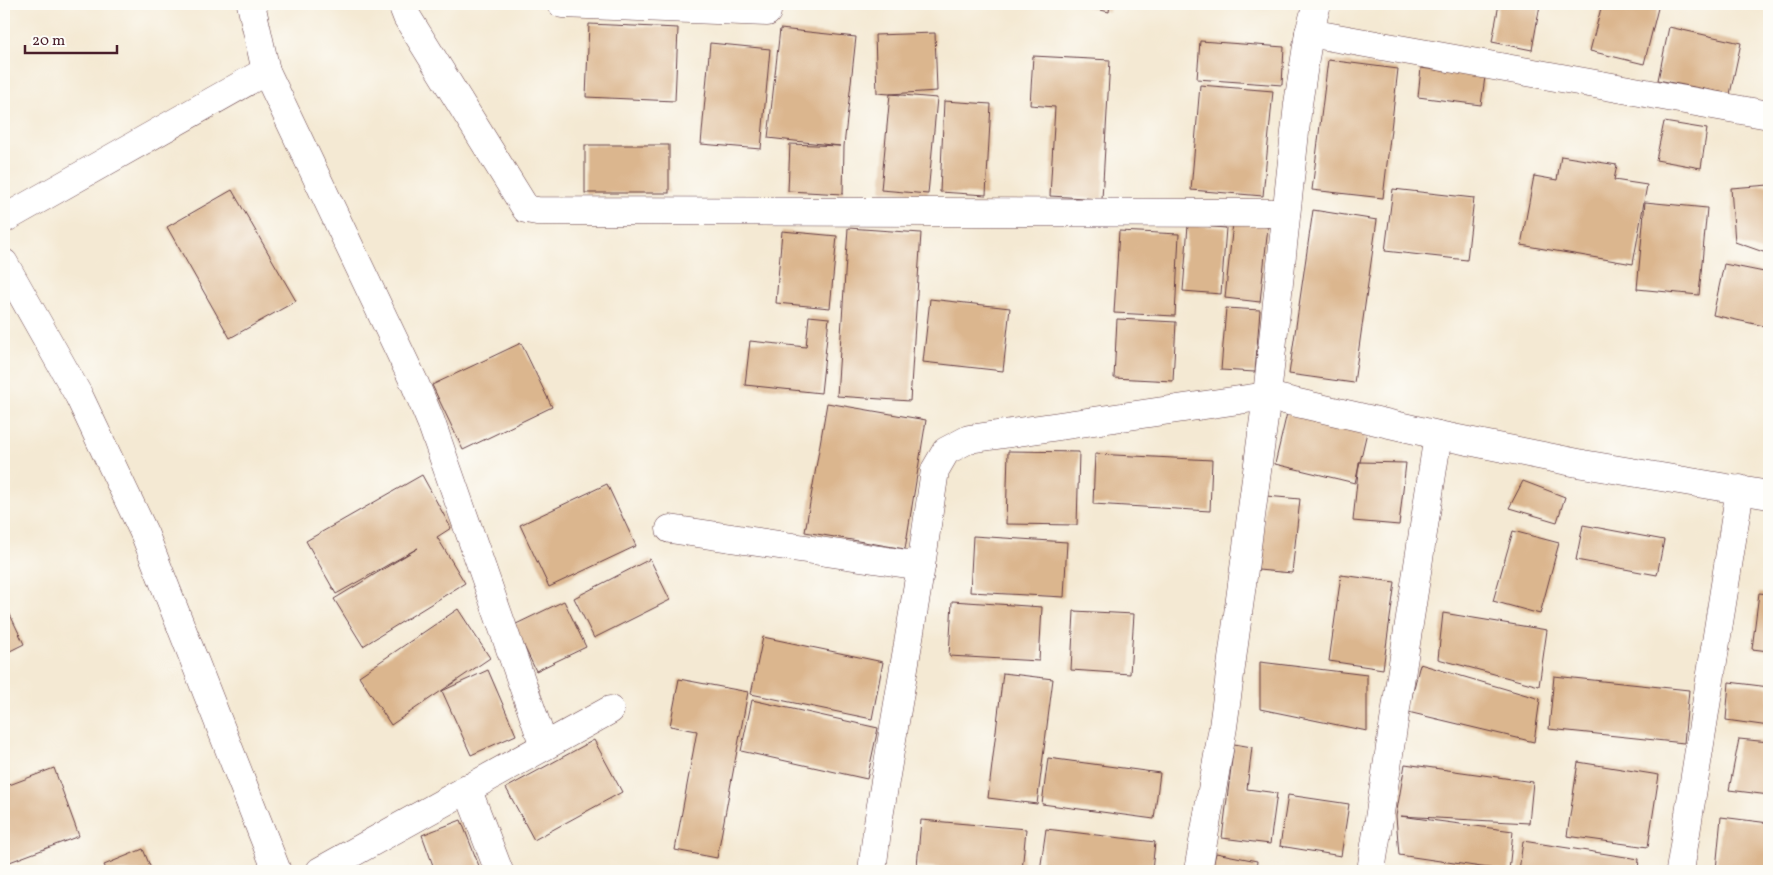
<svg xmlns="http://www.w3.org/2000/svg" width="1773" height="875" viewBox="0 0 1773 875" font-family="Vollkorn,serif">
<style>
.building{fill:#dbb68e}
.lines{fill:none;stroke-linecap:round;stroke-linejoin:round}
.street-casing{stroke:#643d44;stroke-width:29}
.street{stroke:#fff;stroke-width:28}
</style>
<rect width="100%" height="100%" fill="#fdfcf7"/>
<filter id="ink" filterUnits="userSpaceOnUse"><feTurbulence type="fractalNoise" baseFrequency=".02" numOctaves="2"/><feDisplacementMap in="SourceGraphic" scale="10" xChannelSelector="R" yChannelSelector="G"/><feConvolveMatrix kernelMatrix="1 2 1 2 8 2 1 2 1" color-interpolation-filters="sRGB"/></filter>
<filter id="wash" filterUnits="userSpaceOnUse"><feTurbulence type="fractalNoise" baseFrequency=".0096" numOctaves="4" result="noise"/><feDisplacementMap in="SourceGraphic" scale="20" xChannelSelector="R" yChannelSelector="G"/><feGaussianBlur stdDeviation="1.12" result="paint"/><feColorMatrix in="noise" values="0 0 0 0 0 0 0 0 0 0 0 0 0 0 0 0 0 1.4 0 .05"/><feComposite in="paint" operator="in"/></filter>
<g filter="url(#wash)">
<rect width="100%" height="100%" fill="#f4e9d3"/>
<g id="blocks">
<!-- building -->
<g class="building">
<path d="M1076,4H1110L1109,12Z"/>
<path d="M1499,4L1540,5L1532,50L1492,42Z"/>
<path d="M1602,4H1659L1644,64L1590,51Z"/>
<path d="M589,24L678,28L675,101L586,97Z"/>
<path d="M1669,27L1741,43L1730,94L1658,80Z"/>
<path d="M780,29L856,37L844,146L843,194L788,191L790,144L840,146L768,138Z"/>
<path d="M935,33L937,91L890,94L937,98L928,194L881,190L890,94L877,93L875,35Z"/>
<path d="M1200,41L1284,47L1282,85L1197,79Z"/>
<path d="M710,43L770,49L761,149L701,144Z"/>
<path d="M1033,56L1110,60L1102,199L1050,196L1055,107L1030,105Z"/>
<path d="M1328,60L1398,69L1383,198L1312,190Z"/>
<path d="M1421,68L1485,77L1481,105L1418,97Z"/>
<path d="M1200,85L1273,91L1263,196L1191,190Z"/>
<path d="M944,101L991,104L986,195L940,192Z"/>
<path d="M1664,122L1707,129L1701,168L1656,160Z"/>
<rect x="585" y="145" width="84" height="48"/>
<path d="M1561,156L1617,165L1614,180L1647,185L1633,264L1521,245L1534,176L1557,180Z"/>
<path d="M1769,185V254L1735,242L1731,188Z"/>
<path d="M1393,189L1474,198L1467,260L1385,251Z"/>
<path d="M232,190L296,301L230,338L167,227Z"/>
<path d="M1645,202L1707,208L1699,295L1637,289Z"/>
<path d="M1313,210L1377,220L1354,383L1289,374Z"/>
<path d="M1233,223L1268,227L1260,302L1225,298Z"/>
<path d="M1188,225L1226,228L1221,294L1183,291Z"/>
<path d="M848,228L921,233L910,401L837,396Z"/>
<path d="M782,231L837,236L830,308L776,303Z"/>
<path d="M1119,231L1179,234L1175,316L1114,313Z"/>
<path d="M1724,264L1769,273V327L1713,315Z"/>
<path d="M930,299L1010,308L1003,371L923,362Z"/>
<path d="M1226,308L1260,310L1255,372L1221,370Z"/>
<path d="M809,316L829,318L821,393L745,385L750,341L806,347Z"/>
<path d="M1117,319L1176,322L1173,381L1114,378Z"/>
<path d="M521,343L552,407L463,450L432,385Z"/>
<path d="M827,403L926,420L905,549L805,532Z"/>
<path d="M1287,413L1367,432L1355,483L1275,464Z"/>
<path d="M1008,451L1079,452L1077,525L1006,524Z"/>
<path d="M1095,454L1212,460L1210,511L1093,504Z"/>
<path d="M1359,462L1406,463L1399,525L1353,521Z"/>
<path d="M422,475L451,528L437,537L465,583L363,646L334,599L418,548L336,594L306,541Z"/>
<path d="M1523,481L1565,497L1557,522L1509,508Z"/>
<path d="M607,484L636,546L549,587L520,525Z"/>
<path d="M1266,496L1300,499L1292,573L1258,570Z"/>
<path d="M1583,525L1664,540L1657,575L1576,560Z"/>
<path d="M1513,531L1559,543L1540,614L1493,601Z"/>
<path d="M973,536L1067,542L1064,597L970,592Z"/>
<path d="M650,559L670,600L594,638L574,598Z"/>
<path d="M1341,575L1395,582L1383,669L1329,661Z"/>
<path d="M1759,593L1769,594V651L1752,649Z"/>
<path d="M564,601L586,647L536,671L514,625Z"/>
<path d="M952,601L1042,607L1039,661L949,656Z"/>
<path d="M4,602L24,644L4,654Z"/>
<path d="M458,609L490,658L391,725L359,676Z"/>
<path d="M1074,611L1134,614L1130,674L1071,670Z"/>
<path d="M1443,613L1547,630L1539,686L1438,659Z"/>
<path d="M763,637L883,662L872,719L751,694Z"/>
<path d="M1260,662L1367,675V731L1260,709Z"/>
<path d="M1420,664L1540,699L1534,742L1408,712Z"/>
<path d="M488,670L516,735L471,755L442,691Z"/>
<path d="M1003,673L1053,679L1037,804L988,798Z"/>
<path d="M1554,676L1689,690L1684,743L1549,729Z"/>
<path d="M679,679L748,692L717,858L675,850L697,731L670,726Z"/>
<path d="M1729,682L1769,687V726L1726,720Z"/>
<path d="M752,700L878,728L867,779L741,751Z"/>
<path d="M1739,739L1769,742V795L1729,790Z"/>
<path d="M594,740L622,792L534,840L506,788Z"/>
<path d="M1234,744L1252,747L1247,789L1277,793L1270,844L1222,838Z"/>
<path d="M1048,758L1160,773L1154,819L1042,804Z"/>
<path d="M1578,762L1659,775L1648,847L1567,836Z"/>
<path d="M1405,764L1533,782L1529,823L1400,816L1513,831L1509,871L1399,855L1396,816Z"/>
<path d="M54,768L79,836L7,863L4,855V787Z"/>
<path d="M1288,795L1349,804L1341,856L1280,846Z"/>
<path d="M1721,817L1769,823V871L1716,870Z"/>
<path d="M461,820L481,871H435L422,835Z"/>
<path d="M921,820L1026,829L1022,871H980L917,866Z"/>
<path d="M1046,829L1155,842L1152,871H1040Z"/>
<path d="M1523,841L1639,859L1638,871H1519Z"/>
<path d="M143,849L152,871H107L104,865Z"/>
<path d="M1216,853L1257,861L1256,871H1212Z"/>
</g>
</g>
</g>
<g filter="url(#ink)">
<use href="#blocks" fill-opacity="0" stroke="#643d44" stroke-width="1"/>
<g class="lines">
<!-- street casing -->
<g class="street-casing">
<g id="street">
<path d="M251,4L266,71L415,384L431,422L544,746"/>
<path d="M402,4L407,17L526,209L537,211L1286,213"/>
<path d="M562,4L767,12"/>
<path d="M1309,33L1769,115"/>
<path d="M4,219L266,71"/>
<path d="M4,263L79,396L145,535L277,871"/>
<path d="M670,529L921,566"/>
<path d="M467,788L499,871"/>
<path d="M320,871L610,710"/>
<path d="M872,871L878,823L921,566L935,470L946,451L969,439L1267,396L1438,435L1583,464L1769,495"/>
<path d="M1198,871L1223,727L1267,396L1298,104L1309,33L1317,4"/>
<path d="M1371,871L1438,435"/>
<path d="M1680,871L1740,489"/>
</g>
</g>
<!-- street -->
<use href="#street" class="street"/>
</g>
</g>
<!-- margin -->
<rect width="1773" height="875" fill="none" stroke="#fdfcf7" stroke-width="20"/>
<!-- scale -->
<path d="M25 45v8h92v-8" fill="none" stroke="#4a1f2b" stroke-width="2.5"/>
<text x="32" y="45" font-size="15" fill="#4a1f2b" stroke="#fdfcf7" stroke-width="4" paint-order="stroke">20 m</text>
</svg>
